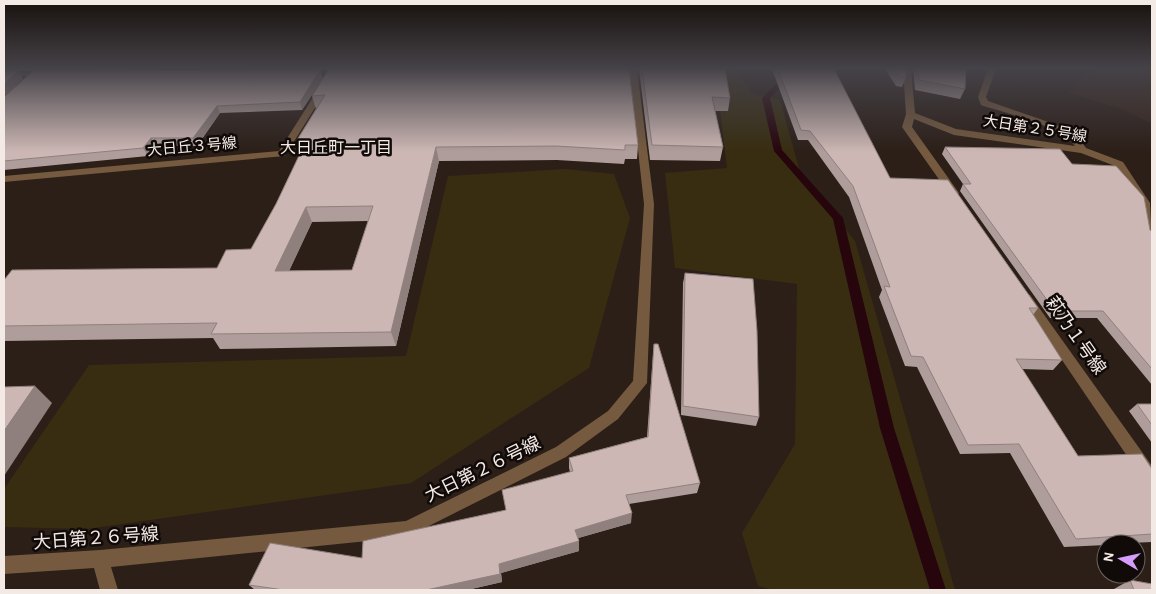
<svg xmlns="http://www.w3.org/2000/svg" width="1156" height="594" viewBox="0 0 1156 594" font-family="'Alegreya Sans','Noto Sans JP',sans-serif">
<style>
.built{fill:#37241a}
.green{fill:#382d11}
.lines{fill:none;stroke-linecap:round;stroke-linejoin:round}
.stream{fill:#27050d;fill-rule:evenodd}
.street{fill:#755a3f;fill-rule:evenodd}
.wall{fill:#af9d9b;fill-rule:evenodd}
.shaded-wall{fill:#8f807e}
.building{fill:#ccb7b4;stroke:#8f807e;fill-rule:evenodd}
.labels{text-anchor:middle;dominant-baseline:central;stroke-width:5;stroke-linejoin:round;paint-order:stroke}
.far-street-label{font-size:15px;fill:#f3eae5;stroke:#100a08}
.far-neighbourhood-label{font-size:16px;fill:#f3eae5;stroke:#100a08}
.street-label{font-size:18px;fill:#f3eae5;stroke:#100a08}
</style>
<rect width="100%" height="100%" fill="#2c1f18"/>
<!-- built -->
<path class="built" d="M1101,69L1152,70V124L1119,108L1069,93L1083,75Z"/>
<!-- green -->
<g class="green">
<path d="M708,69H738L752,93L780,100L800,172L855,241L955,590H773L758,586L742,533L795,444L797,284L675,268L665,173L727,168L718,94Z"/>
<path d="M565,169L614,174L630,218L589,368L411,483L87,529L4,527V489L89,365L406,356L448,176Z"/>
</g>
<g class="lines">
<!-- stream -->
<path class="stream" d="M779,69H787L788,80L770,98L782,150L843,218L894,428L946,590H930L880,428L833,219L774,151L762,98L780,80Z"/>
<!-- street -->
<g class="street">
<path d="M331,69H339L285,156L4,182V176L279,151Z"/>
<path d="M629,69H637L654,204L647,383L618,419L566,457L407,537L111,567L118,590H100L94,568L4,574V556L100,550L406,521L556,447L608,411L633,381L644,204Z"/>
<path d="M903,69H911L915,113L956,129L1075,146C1061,126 1005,113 981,105L978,97L988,69H996L986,97L988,101L1063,127L1076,134L1086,148L1123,162L1150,203L1152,241L1146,237L1140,203L1115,166L1081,153L954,135L914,119L912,127L959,193L958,195H950L902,127L906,114Z"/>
<path d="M45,72L49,74L48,76L4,77V73Z"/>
<path d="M1026,293L1030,295L1152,466V486L1146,484L1022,301L1020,298L1022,295Z"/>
</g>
</g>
<!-- wall -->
<g class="wall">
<path d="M4,69H159L157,71H4H18L23,79L7,94L323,78L302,110L220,113L197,146H156L148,156L4,170Z"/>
<path d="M254,69H629L638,145L637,159H625L624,164L557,160L439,161L396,346L220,349L213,338L4,341V280L217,268L251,249L276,204L301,152L297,140L316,109L312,96L328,70H254ZM368,221L352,270L289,271L312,222Z"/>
<path d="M639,69H725L730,98L728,111H715L723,147L720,161L650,160Z"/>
<path d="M772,69H834L890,178L1038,308L1033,315L1062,360L1053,370L1022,369L1078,456L1152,469V542L1106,544V545L1064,547L1010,453L960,454L917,367L905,366L879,297L882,290L849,197L808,140H798Z"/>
<path d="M885,69H906V77L902,87L896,86Z"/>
<path d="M913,69H966L965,89L960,99L915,90Z"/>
<path d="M945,147L1072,164L1152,232V385L1097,318H1050L960,191L963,184L942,154Z"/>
<path d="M685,273L759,417L756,426L681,415L683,283Z"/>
<path d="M654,344L700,483L697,493L629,504L631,523L578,538L579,551L501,573L502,582L467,590H255L249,585L362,558L506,510L570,472L569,468V458L647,437L653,355Z"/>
<path d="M1137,404H1152V443L1129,411Z"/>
<path d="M1130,580L1152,590H1114V589Z"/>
</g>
<!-- shaded-wall -->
<g class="shaded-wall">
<path d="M320,70L323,78L302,110L300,102Z"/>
<path d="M18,71L23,79L4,97V84Z"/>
<path d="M217,106L220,113L197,146L193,138Z"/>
<path d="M151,138L156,146L148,156L143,148Z"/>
<path d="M436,147L439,161L396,346L391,332Z"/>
<path d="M306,207L312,222L282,286L275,271Z"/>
<path d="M35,386L52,403L4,476V431Z"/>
<path d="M632,513L631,523L575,539V530Z"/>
<path d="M579,541V551L501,573L502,582L467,590H426L499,564Z"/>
</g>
<!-- building -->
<g class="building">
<path d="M329,69H629L638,145H625V150L556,146L436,147L391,332L211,334L217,323L4,326V280L12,270L217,268L226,250L251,249L276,204L306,141L297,140L325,95L312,96ZM373,206L352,270L275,271L306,207Z"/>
<path d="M642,69H725L730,98L712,97L723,147L652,145Z"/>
<path d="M778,69H834L890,178L948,180L1038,308H1029L1062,360L1016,359L1078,456L1142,454L1152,469V534L1076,539L1019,444L968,445L923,357L911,356L884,286L890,287L853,186L810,131L801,130Z"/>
<path d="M895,69H906V77L900,76Z"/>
<path d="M918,69H966L965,89L919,80Z"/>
<path d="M320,70L300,102L217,106L193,138H151L143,148L4,161V97L33,71Z"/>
<path d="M4,71H18L4,84Z"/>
<path d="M945,147L1060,149L1072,164L1116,166L1144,197L1150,230L1152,232V369L1103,311H1055L963,184H971Z"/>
<path d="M685,273L753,279L757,331L759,417L683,406Z"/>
<path d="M654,344H658L700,483L626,495L632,513L575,530L579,541L499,564L500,574L426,590H284L249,585L270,543L362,558L363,541L506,510L502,490L573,471L569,458L648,437Z"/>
<path d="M35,386L4,431V387Z"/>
<path d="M1137,404H1152V425Z"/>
<path d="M1130,580L1152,584V590H1134Z"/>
</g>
<!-- sky -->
<linearGradient id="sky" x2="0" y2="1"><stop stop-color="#18110d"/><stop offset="0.45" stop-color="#454248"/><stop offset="1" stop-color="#454248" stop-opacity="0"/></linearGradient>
<rect width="1156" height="152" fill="url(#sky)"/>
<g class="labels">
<!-- far-street labels -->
<g class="far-street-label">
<text transform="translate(1035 129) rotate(9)">大日第２５号線</text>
<text transform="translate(192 147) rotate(-5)">大日丘３号線</text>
</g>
<!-- far-neighbourhood labels -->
<g class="far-neighbourhood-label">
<text x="336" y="148">大日丘町一丁目</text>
</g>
<!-- street labels -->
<g class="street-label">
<text transform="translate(1075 336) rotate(55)">萩乃１号線</text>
<text transform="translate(483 470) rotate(-26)">大日第２６号線</text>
<text transform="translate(96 539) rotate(-4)">大日第２６号線</text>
</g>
</g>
<!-- border -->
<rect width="1156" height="594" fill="none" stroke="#f3eae5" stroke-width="10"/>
<!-- north arrow -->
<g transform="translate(1121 559) rotate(279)"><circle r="24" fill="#100a08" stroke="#6b6460"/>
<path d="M0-4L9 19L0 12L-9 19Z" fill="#d49cfb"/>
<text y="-8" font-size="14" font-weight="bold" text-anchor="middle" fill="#f3eae5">N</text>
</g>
</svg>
